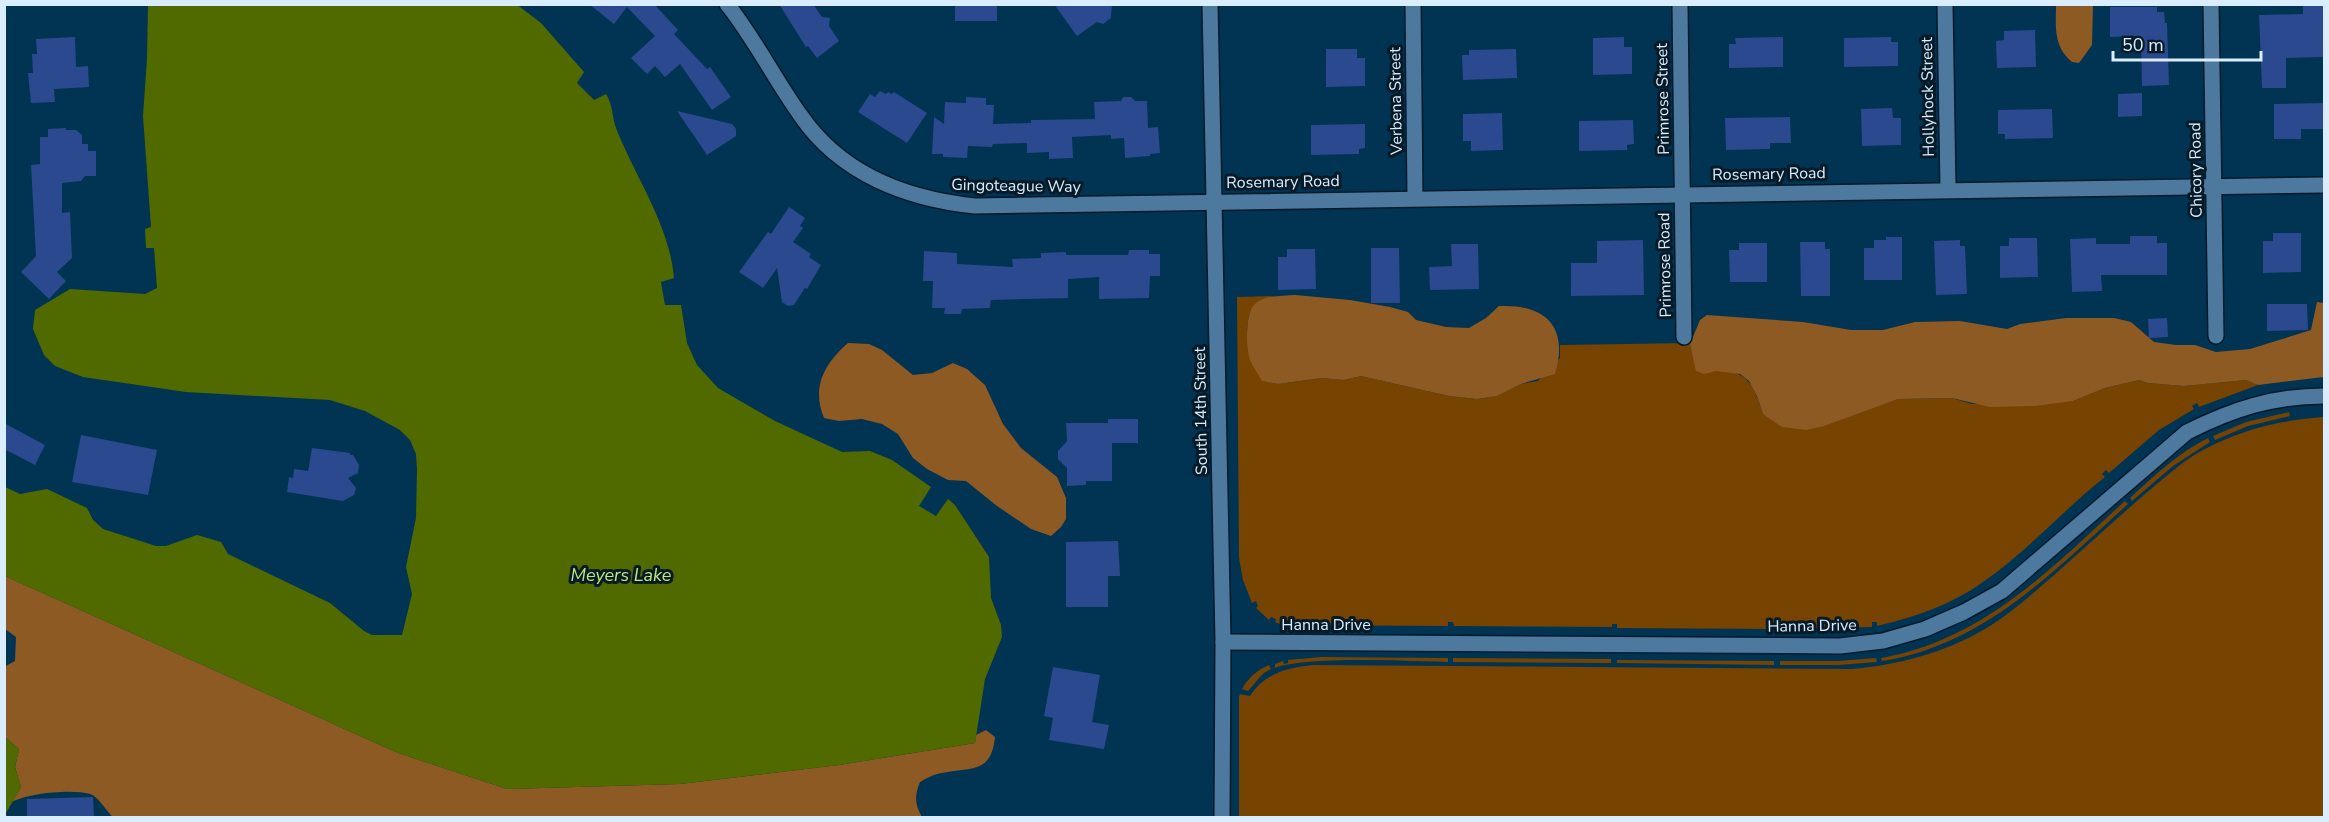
<svg xmlns="http://www.w3.org/2000/svg" width="2329" height="822" viewBox="0 0 2329 822" font-family="'Nunito Sans',sans-serif">
<style>
.green{fill:#764300}
.forest{fill:#8e5a24}
.water{fill:#516a00}
.building{fill:#2a498e}
.lines{fill:none;stroke-linecap:round;stroke-linejoin:round}
.street-casing{stroke:#031a2b;stroke-width:18}
.secondary-casing{stroke:#031a2b;stroke-width:18}
.street{stroke:#4c799d;stroke-width:15}
.secondary{stroke:#4c799d;stroke-width:15}
.labels{text-anchor:middle;dominant-baseline:central;stroke-width:6;stroke-linejoin:round;paint-order:stroke}
.street-label{font-size:16px;fill:#daedfe;stroke:#071a28}
.water-label{font-size:18px;font-style:italic;fill:#c3e873;stroke:#071a28}
</style>
<rect width="100%" height="100%" fill="#013353"/>
<!-- green -->
<g class="green">
<path d="M1275,296L1261,301L1249,315L1247,328L1250,358L1263,381L1278,384L1321,378L1344,380L1361,376L1449,396L1477,399L1497,396L1521,384L1538,381L1560,358V345L1690,343L1697,371C1704,374 1707,372 1715,371C1748,369 1754,386 1763,414L1844,417L1898,399L1952,398L1972,404L2073,401L2105,388L2139,380L2148,383L2184,386L2246,380L2258,385L2199,407L2197,403L2192,406L2194,409L2159,430L2109,473L2106,470L2102,474L2105,477C2063,510 2027,552 1983,582C1951,605 1915,617 1877,626V622H1872V627L1780,629V625H1775V629L1617,628V624H1612V627L1454,626L1453,622H1448V626L1289,625L1288,620H1283V625L1275,622L1276,619L1271,617L1269,620L1256,608L1258,606L1256,601L1252,603L1243,580L1239,558L1237,297Z"/>
<path d="M2289,412L2290,416L2248,426L2215,440L2213,436L2246,422Z"/>
<path d="M2324,417V817H1239V697L1240,694L1250,696C1265,673 1287,668 1313,665L1851,669C1898,665 1944,653 1985,629C2010,614 2031,595 2053,576C2086,547 2118,517 2152,488C2168,475 2184,460 2203,450C2242,429 2281,420 2324,417Z"/>
<path d="M2208,438L2210,442L2173,466L2132,501L2130,498C2154,476 2178,453 2208,438Z"/>
<path d="M2125,501L2128,504C2055,570 1984,645 1882,661L1881,658C1984,640 2051,568 2125,501Z"/>
<path d="M1321,657L1448,658V662C1413,662 1285,653 1263,674C1259,677 1253,686 1248,691L1242,689C1248,678 1257,670 1269,665L1271,669L1275,667V664L1283,661L1284,664L1288,663V660Z"/>
<path d="M1453,658L1611,659V663L1453,662Z"/>
<path d="M1876,658L1877,662L1838,665H1780V661H1838Z"/>
<path d="M1617,660L1774,661V665L1617,663Z"/>
</g>
<!-- forest -->
<g class="forest">
<path d="M2056,5H2093L2092,45L2079,63L2072,62C2053,46 2056,27 2056,5Z"/>
<path d="M1295,295L1350,300L1390,307L1408,312L1416,320L1446,327L1469,328L1486,318L1499,306C1546,304 1569,327 1555,374L1521,384L1497,396L1477,399L1449,396L1361,376L1344,380L1321,378L1278,384L1262,381C1258,374 1253,367 1250,360C1246,349 1245,314 1254,305C1264,295 1282,296 1295,295Z"/>
<path d="M2317,302L2324,303V377L2258,385L2246,380L2184,386L2148,383L2139,380L2105,388L2073,401L2035,406L1990,407L1952,398L1898,399L1824,426L1806,430L1782,427L1763,414L1757,396L1749,381L1740,374L1716,371L1704,374L1696,371L1690,344L1700,320L1707,315L1803,322L1851,330H1883L1915,322L1960,321L2007,329L2020,324L2066,318H2114L2131,322L2154,342L2176,345H2195L2216,352L2250,349L2311,330Z"/>
<path d="M848,343L869,344L882,350L913,375L932,373L953,363L967,369L985,385L1003,424L1021,448L1057,477L1066,498V519L1061,527L1051,536L1031,529L997,506L966,481L948,480L927,469L913,458L898,434L882,424L862,419L839,421L824,418C811,387 825,363 848,343Z"/>
<path d="M5,576L398,753L507,789L680,784L839,765L975,743L976,735L986,730L995,737C991,774 972,767 942,773C934,774 927,778 920,782C914,796 915,805 922,817H113C106,811 99,797 90,794C73,789 28,793 12,802L21,787L15,767L19,749L5,737L4,667L15,661L16,637L5,629Z"/>
</g>
<!-- water -->
<g class="water">
<path d="M148,5L516,4L541,23L584,72L577,83L594,100L606,94C613,105 612,117 616,128C636,179 669,223 674,278L661,282L665,305H681L687,343L697,365L718,388L775,421L842,452L870,451L892,460L931,487L919,506L936,516L948,499L955,505L989,557L991,598L1001,625L1002,637L985,679L975,743L839,765L680,784L507,789L398,753L5,576V487L20,494L47,489L87,508L93,520L103,529L156,546H166L197,535L221,542L228,554L330,603L364,631L372,635H402L412,594L406,567L416,518L417,469L416,454L410,440L400,430L365,411L330,400L186,392L83,377L55,366L44,355L33,329L35,310L70,289L145,294L157,288L154,248H146L145,229L151,227L143,116L147,59Z"/>
<path d="M5,737L19,749L15,767L21,787L6,813L7,818L4,817Z"/>
</g>
<!-- building -->
<g class="building">
<path d="M589,4H654L678,30L674,34L707,69L710,67L731,97L712,110L680,64L665,77L655,66L647,74L631,58L655,36L627,7L614,24Z"/>
<path d="M779,4H813L822,17L830,18L829,26L839,41L817,58L808,46L806,47Z"/>
<rect x="955" y="4" width="42" height="17"/>
<path d="M1054,4H1112L1111,18L1103,24L1097,22L1077,36Z"/>
<path d="M2303,4H2325V57L2286,58V88H2262L2259,15L2303,14Z"/>
<path d="M2110,7H2157V12H2164L2165,23H2167L2169,85L2142,86L2141,36L2110,37Z"/>
<path d="M2035,30L2036,67L1997,68L1996,41L2004,40V31Z"/>
<path d="M75,37L76,67L88,66L89,87L54,89L55,102L31,103L28,73H33L32,54H37L36,39Z"/>
<path d="M1624,37V47H1632V74L1593,75V38Z"/>
<path d="M1783,37V67L1729,68V44H1736L1735,38Z"/>
<path d="M1891,37V42H1898V66L1844,67V38Z"/>
<path d="M1326,49H1357V58H1365V86L1326,87Z"/>
<path d="M1516,49L1517,78L1463,80L1462,55H1469V50Z"/>
<path d="M880,91L886,94L888,92L892,94L894,92L927,113L907,143L858,112L870,94L875,97Z"/>
<path d="M2142,93V116L2118,117V94Z"/>
<path d="M966,97L986,98V105H994L993,124L1031,123V120L1095,119L1094,102L1121,101L1123,97H1131L1135,101H1147L1148,128L1158,127L1160,153L1150,154V156L1125,158L1124,138L1111,139V135L1072,137L1073,158L1049,159V152L1027,153V143L993,144L992,147L968,146L967,158L943,157V154H932L934,117L944,124L945,102L966,103Z"/>
<path d="M2325,103V129H2301V139H2274V104Z"/>
<path d="M1892,108L1893,118H1901V145L1862,146L1861,109Z"/>
<path d="M2052,109L2053,138L2005,139V134H1998V110Z"/>
<path d="M677,111L732,124L736,129V136L707,155Z"/>
<path d="M1502,113L1503,150L1471,151V141H1463V114Z"/>
<path d="M1790,117L1791,143H1770V149L1726,150L1725,118Z"/>
<path d="M1633,120L1634,144L1627,145V150L1579,151V121Z"/>
<path d="M1365,124V148L1359,149V154L1311,155V125Z"/>
<path d="M66,128V130H76L82,135V144H88V151H96V176H85L81,181L62,183V213L70,212L72,258L57,272L66,281L49,299L21,272L36,256L31,165L40,164V137H48V129Z"/>
<path d="M789,207L805,218L800,226L803,228L793,242L811,254L809,257L821,265L807,289L805,288L794,305L788,306L782,302L777,268L763,288L739,272L768,232L771,234Z"/>
<path d="M2273,233H2301V272L2263,273V241H2273Z"/>
<path d="M2130,236H2157V243H2167V275H2101L2102,291L2072,292L2070,239L2096,238V244H2130Z"/>
<path d="M1886,237H1902V280H1864V248H1874V240H1886Z"/>
<path d="M2009,238H2037L2038,277L2000,278V246H2009Z"/>
<path d="M1643,240L1644,295L1571,296V263H1597V241Z"/>
<path d="M1960,240V246H1965L1967,294L1936,295L1934,241Z"/>
<path d="M1800,242H1825V249H1830V296H1801Z"/>
<path d="M1739,243H1767V282H1730L1729,250H1739Z"/>
<path d="M1451,244H1478L1479,289L1430,290L1429,267L1452,266Z"/>
<path d="M1371,248H1399L1400,303H1371Z"/>
<path d="M1287,249H1315L1316,289L1278,290V257H1287Z"/>
<path d="M1129,250H1149V254H1160V276H1150L1149,298L1099,299V277L1068,279V298L991,300L990,308L962,309L961,314H944L945,308H932L933,281H923L924,251L957,253V264L1013,267L1012,259L1041,258V253L1066,252V255H1128Z"/>
<path d="M2267,304H2307L2308,330L2267,331Z"/>
<path d="M2167,318L2168,337L2149,338L2148,319Z"/>
<path d="M1108,419H1138V443H1112V481H1086V485L1067,486V468L1058,459V451L1067,441L1066,423H1108Z"/>
<path d="M4,423L45,445L35,465L4,449Z"/>
<path d="M81,435L157,450L148,495L72,482Z"/>
<path d="M312,448L350,453V455H353L359,465L358,473L348,478L356,488L354,495L343,501L287,492L289,477L293,478L294,469L308,471Z"/>
<path d="M1118,541L1120,576H1108V607H1066V542Z"/>
<path d="M1053,667L1100,675L1092,722L1109,725L1104,749L1049,740L1053,718L1044,716Z"/>
<path d="M93,797L94,818H27V799Z"/>
</g>
<g class="lines">
<!-- street casing -->
<g class="street-casing">
<g id="street">
<path d="M727,4C755,39 775,80 801,116C841,174 907,199 975,206L2324,185"/>
<path d="M1413,4L1415,198"/>
<path d="M1680,4L1684,337"/>
<path d="M1945,4L1948,189"/>
<path d="M2211,4L2216,336"/>
</g>
</g>
<!-- secondary casing -->
<g class="secondary-casing">
<g id="secondary">
<path d="M1210,4L1223,642L1222,818"/>
<path d="M1223,642L1840,646L1883,641L1925,629L1964,612L2002,591L2187,432C2233,409 2273,396 2324,396"/>
</g>
</g>
<!-- street -->
<use href="#street" class="street"/>
<!-- secondary -->
<use href="#secondary" class="secondary"/>
</g>
<g class="labels">
<!-- street labels -->
<g class="street-label">
<text transform="translate(1928 97) rotate(-91)">Hollyhock Street</text>
<text transform="translate(1663 99) rotate(-91)">Primrose Street</text>
<text transform="translate(1396 101) rotate(-91)">Verbena Street</text>
<text transform="translate(2196 170) rotate(-91)">Chicory Road</text>
<text transform="translate(1769 174) rotate(-1)">Rosemary Road</text>
<text transform="translate(1283 182) rotate(-1)">Rosemary Road</text>
<text transform="translate(1016 186) rotate(1)">Gingoteague Way</text>
<text transform="translate(1665 265) rotate(-91)">Primrose Road</text>
<text transform="translate(1201 411) rotate(-91)">South 14th Street</text>
<text x="1326" y="625">Hanna Drive</text>
<text transform="translate(1812 626) rotate(-1)">Hanna Drive</text>
</g>
<!-- water labels -->
<g class="water-label">
<text x="621" y="575">Meyers Lake</text>
</g>
</g>
<!-- border -->
<rect width="2329" height="822" fill="none" stroke="#daedfe" stroke-width="12"/>
<!-- scale -->
<path d="M2113 51v9h148v-9" fill="none" stroke="#daedfe" stroke-width="3"/>
<text x="2122" y="51" font-size="18" fill="#daedfe" stroke="#071a28" stroke-width="4.5" paint-order="stroke">50 m</text>
</svg>
